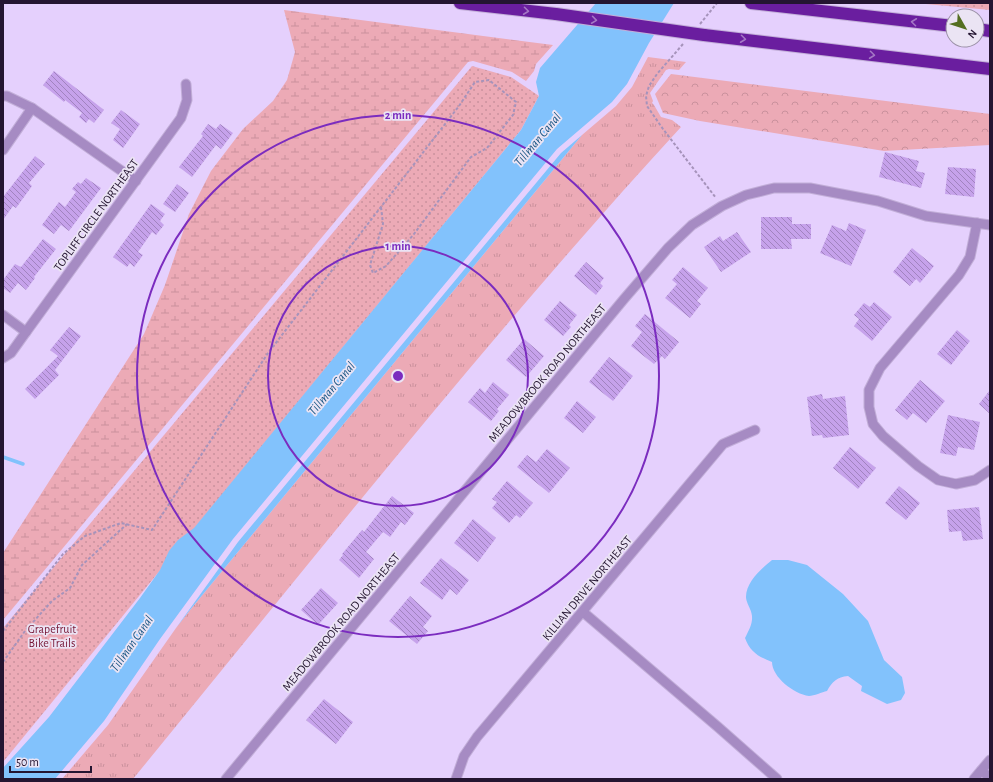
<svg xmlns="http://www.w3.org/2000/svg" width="993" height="782" viewBox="0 0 993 782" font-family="'Alegreya Sans',sans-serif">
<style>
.grass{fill:url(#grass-tufts)}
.forest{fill:url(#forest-crowns)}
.wetland{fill:url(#wetland-marsh)}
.park{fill:url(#park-dots)}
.water{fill:#82c2fc}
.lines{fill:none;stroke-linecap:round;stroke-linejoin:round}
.stream{stroke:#82c2fc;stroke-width:3.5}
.building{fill:url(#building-back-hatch)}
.minor-casing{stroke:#c2aed8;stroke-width:11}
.motorway-casing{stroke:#c2aed8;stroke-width:14}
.path{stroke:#a693bb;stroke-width:2;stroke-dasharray:3 2;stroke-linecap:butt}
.minor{stroke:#a68bc3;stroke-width:9}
.motorway{stroke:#6a1e9f;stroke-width:12}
.motorway-bridge-casing{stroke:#c2aed8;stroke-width:14;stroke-linecap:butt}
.motorway-bridge{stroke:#6a1e9f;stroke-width:12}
.oneway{stroke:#a477c5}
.ring{fill:none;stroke:#7b2cbf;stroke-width:2}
.labels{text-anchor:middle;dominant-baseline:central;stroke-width:3.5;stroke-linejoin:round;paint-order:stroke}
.street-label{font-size:12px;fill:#241531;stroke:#ebe4f4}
.park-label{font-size:12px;fill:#781938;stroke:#ebe4f4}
.water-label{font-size:13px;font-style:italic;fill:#1a5684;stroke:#ebe4f4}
.centre{fill:#7b2cbf;stroke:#ebe4f4;stroke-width:2}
.ring-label{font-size:12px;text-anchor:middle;font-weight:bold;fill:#7b2cbf;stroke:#ebe4f4;stroke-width:3.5;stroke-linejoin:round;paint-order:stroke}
</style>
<defs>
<pattern id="grass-tufts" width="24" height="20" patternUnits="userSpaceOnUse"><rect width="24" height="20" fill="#ecaab6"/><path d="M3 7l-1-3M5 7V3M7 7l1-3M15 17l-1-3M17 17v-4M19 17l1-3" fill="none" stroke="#ca919d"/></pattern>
<pattern id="forest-crowns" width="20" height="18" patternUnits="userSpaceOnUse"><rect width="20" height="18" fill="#ecaab6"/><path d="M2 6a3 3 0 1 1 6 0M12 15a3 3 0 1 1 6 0" fill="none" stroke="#ca919d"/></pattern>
<pattern id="wetland-marsh" width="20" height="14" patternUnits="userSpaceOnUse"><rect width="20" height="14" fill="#ecaab6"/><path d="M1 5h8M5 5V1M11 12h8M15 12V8" fill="none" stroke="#ca919d"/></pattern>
<pattern id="park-dots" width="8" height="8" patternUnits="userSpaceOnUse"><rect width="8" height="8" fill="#ecaab6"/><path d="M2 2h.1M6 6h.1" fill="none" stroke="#ca919d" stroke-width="1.8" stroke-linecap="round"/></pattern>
<pattern id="building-back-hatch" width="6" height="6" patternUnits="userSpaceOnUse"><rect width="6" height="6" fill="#c6a2eb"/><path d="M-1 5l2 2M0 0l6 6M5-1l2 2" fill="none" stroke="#a183bf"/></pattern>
</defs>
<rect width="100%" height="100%" fill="#e5d0fd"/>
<!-- grass -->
<path class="grass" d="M648,57L686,62L679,70L669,69L666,70L650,93L653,101L652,103L654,105L661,117L672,120L681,127C489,336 313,559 133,779H62L108,725L176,628L190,610L582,135L616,106L632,87Z"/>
<!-- forest -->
<path class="forest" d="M671,74L990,114V145L884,151L700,121L663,113L655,94Z"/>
<!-- wetland -->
<path class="wetland" d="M284,10L553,45L536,64L534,71L526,81L512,72L473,61L468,62L3,620V553L144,334L165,285L189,214L211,171L243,129L273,101L287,80L295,52Z"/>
<!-- park -->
<g class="park">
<path d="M915,3H990V10Z"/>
<path d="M472,66L511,77L539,96L521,130L3,762V628Z"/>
</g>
<!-- water -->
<g class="water">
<path d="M596,3H674L649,43L627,84L612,102L557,149L233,539L160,639L104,721L55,779H3V768L49,717L140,598L160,570L169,551L178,540L194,528L521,130L539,96L536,82L540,68Z"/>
<path d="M582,135L190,610L176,628L238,542L561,153Z"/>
<path d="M772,560H788L807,565L843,594L868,621L884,660L902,677L905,693L901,700L887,704L861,691L862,686L848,676C837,677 832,682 827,691C822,692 814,696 809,696C794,694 772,677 772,662C759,657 750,652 745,638C750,628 755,620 750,609C749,606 746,601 746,597C746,582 762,568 772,560Z"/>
</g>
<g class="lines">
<!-- stream -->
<path class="stream" d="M3,457L23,464"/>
</g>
<!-- building -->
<g class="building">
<path d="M54,71L104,110L94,123L89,119L86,123L79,117L82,113L65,100L64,102L43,85Z"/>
<path d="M121,110L140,124L123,148L113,140L120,129L111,123Z"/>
<path d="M208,124L216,129L220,124L233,133L221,149L216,145L192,177L179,167L203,136L201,134Z"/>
<path d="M885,152L919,161L916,171L925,173L921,188L879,177Z"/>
<path d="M35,156L45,164L29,183L32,186L16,208L13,206L3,220V197Z"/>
<path d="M948,167L976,169L974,197L945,194Z"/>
<path d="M86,178L101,188L69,231L61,225L54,234L42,225L59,202L65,207L76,192L72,189L78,182L81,184Z"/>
<path d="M177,184L189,193L175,212L163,204Z"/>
<path d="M151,204L165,214L160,221L164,225L156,235L152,232L138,252L143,255L134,267L130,263L127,267L113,257Z"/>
<path d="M761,217H792V224H811V239H791L792,249H761Z"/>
<path d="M849,223L866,230L851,266L820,253L832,225L846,231Z"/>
<path d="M737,232L751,252L721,272L704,247L720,236L723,241Z"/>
<path d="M43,239L56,249L34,277L35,278L26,290L18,283L10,293L3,288V280L15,264L21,267Z"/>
<path d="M912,248L934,266L920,283L916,279L910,286L893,272Z"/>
<path d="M586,262L604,278L600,283L603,286L596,295L574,276Z"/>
<path d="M683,267L708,288L697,301L701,304L690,318L665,298L677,284L672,280Z"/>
<path d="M560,301L577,315L569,325L571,327L563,336L544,320Z"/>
<path d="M874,302L892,317L872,341L854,326L859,319L854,315L864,303L870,307Z"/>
<path d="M645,314L679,342L665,359L662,356L654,364L631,346L642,332L635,326Z"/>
<path d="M69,327L81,336L55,370L59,375L35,399L25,389L58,356L50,350Z"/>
<path d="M957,330L970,341L951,365L937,354Z"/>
<path d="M524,339L544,356L526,377L506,360Z"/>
<path d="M609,357L633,376L613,401L589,382Z"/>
<path d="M920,380L945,401L926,423L913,413L907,420L895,410Z"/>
<path d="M493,382L509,395L497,409L499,411L491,421L468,402L480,388L485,393Z"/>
<path d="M990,390V414L979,404Z"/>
<path d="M822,394L823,399L845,396L849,435L823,438L822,435L812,436L807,397Z"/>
<path d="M577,401L596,417L583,433L564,418Z"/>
<path d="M948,415L980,422L974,450L958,447L956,456L940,453Z"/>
<path d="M850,447L876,468L858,489L833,468Z"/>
<path d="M547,449L570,468L549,493L517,467L527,455L536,462Z"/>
<path d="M507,481L533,503L520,518L516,515L509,523L492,508L497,502L492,499Z"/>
<path d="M899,486L920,503L906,520L885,503Z"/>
<path d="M392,496L414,513L405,525L401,522L390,537L383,532L366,552L374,559L359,578L339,560L343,555L342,554L362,530L364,532Z"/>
<path d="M979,507L983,539L963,541L961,531L949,532L947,510Z"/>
<path d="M473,519L496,538L478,562L454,543Z"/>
<path d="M441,558L469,580L457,595L450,589L442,600L420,583Z"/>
<path d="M321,588L338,603L318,625L301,610Z"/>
<path d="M410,596L432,616L423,627L428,631L417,644L389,621Z"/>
<path d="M324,699L353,722L336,744L306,720Z"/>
</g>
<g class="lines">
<!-- minor casing -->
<g class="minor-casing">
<g id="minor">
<path d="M3,96H7L32,108L136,181"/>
<path d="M3,150L32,108"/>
<path d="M977,223L970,257L959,275L880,368L869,390V407L873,424L883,436L918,466L938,480L956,484L975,480L990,470"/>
<path d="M3,315L26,332L181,118L187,100L186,84"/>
<path d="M3,358L11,353L26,332"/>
<path d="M583,612L718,727L777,779"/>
<path d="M981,771L990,777"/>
<path d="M226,779L624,299L668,248L692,225L722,206L746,195L774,188H810L878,201L926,216L990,225"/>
<path d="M456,779L464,756L477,737L723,444L755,430"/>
<path d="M974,779L990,760"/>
</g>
</g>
<!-- motorway casing -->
<g class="motorway-casing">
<g id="motorway">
<path d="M460,3L556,14"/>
<path d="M751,3L953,26"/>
<path d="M977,29L990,31"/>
<path d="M704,35L990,69"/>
</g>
</g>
<!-- path -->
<g class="path">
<path d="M700,24L717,3"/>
<path d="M683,44L657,74L649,86L646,96L647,106L663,129L716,198"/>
<path d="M3,631L63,554L85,536L121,523L152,530L268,353L459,106L475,82L489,80L516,102L513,115L487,148L471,157L414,234L386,266L373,273L370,265L383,224L381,207"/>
<path d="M3,662L25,631L52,601L70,588L82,565L127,524"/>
</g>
<!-- minor -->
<use href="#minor" class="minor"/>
<!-- motorway -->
<use href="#motorway" class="motorway"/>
<!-- motorway-bridge casing -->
<g class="motorway-bridge-casing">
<path id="motorway-bridge" d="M556,14L704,35"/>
</g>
<!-- motorway-bridge -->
<use href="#motorway-bridge" class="motorway-bridge"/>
</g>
<!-- one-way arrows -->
<defs><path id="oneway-chevron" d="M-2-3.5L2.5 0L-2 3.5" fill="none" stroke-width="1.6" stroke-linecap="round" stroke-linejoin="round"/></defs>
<g class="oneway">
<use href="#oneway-chevron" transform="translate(526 11) rotate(7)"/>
<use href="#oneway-chevron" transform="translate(594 20) rotate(8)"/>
<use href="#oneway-chevron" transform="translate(914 22) rotate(-173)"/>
<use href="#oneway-chevron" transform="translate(743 39) rotate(7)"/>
<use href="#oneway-chevron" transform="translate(872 55) rotate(7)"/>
</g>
<!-- distance rings -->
<g class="ring">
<circle cx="398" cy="376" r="130"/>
<circle cx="398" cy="376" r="261"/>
</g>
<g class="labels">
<!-- street labels -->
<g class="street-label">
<text transform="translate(96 215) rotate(-54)">TOPLIFF CIRCLE NORTHEAST</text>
<text transform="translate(547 373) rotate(-50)">MEADOWBROOK ROAD NORTHEAST</text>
<text transform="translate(587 588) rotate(-50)">KILLIAN DRIVE NORTHEAST</text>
<text transform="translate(341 622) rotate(-50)">MEADOWBROOK ROAD NORTHEAST</text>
</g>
<!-- park labels -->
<g class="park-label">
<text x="52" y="629">Grapefruit<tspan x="52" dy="14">Bike Trails</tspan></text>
</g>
<!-- water labels -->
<g class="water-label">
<text transform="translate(538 140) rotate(-50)">Tillman Canal</text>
<text transform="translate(332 389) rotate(-50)">Tillman Canal</text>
<text transform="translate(132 644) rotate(-55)">Tillman Canal</text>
</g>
</g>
<circle cx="398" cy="376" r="6" class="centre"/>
<g class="ring-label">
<text x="398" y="119">2 min</text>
<text x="398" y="250">1 min</text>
</g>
<!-- border -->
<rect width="993" height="782" fill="none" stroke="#241531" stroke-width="8"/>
<!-- north arrow -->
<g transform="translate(965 28) rotate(129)"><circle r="19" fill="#ebe4f4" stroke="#9b91a6"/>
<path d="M0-3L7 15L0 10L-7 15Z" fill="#546e21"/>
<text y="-6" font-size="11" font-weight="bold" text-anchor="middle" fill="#241531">N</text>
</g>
<!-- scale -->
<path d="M10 766v6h81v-6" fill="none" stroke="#241531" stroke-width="2"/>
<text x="16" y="766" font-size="12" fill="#241531" stroke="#ebe4f4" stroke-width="3" paint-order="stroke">50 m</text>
</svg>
